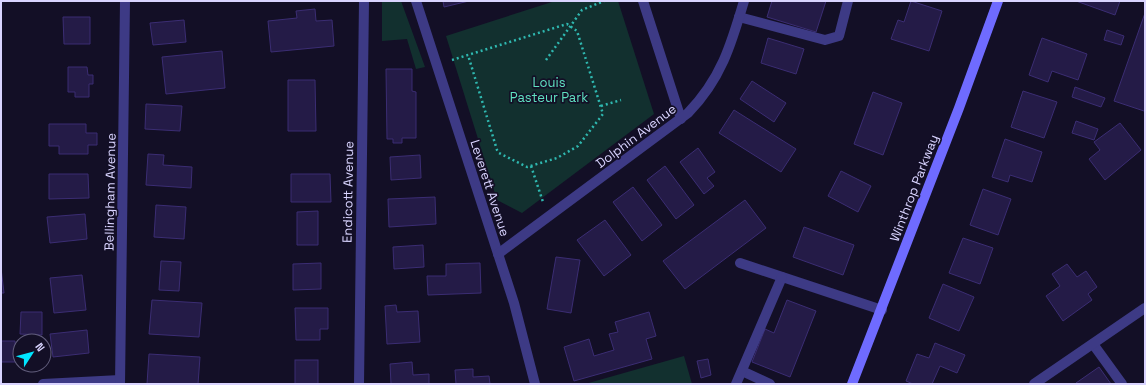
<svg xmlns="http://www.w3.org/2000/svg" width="1146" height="385" viewBox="0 0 1146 385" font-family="'Space Grotesk',sans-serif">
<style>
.green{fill:#12302f}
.building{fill:#241b47;stroke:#3b2d73}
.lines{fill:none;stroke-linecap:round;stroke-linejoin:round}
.path{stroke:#2fb8b0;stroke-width:2.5;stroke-dasharray:2 3;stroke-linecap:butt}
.service{stroke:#3d3a85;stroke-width:10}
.minor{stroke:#3d3a85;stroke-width:10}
.secondary{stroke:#6f6bff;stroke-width:10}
.labels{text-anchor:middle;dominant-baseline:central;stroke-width:3.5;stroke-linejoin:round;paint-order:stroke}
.park-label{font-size:13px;fill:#5fe0c0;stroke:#130f26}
.street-label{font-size:13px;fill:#d9d4ff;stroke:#130f26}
</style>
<rect width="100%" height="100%" fill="#130f26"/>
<!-- green -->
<g class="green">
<path d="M382,1H401L425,67L416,69L407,39L382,41Z"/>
<path d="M555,1H618L654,114L522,213L497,200L446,36Z"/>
<path d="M684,356L692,384H585Z"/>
</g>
<!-- building -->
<g class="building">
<path d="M443,1H469L444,7Z"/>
<path d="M772,1H826L816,32L767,17Z"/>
<path d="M911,1L942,11L929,51L891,39L898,20L904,22Z"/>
<path d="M1076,1H1120L1115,15Z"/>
<path d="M315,9L316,21L332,20L334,46L271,52L268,21L297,18L296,11Z"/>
<path d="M1145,13V110L1144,111L1114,101Z"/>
<path d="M63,17H90V44H64Z"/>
<path d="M184,20L186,42L153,45L150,23Z"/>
<path d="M1107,30L1124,36L1121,45L1104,40Z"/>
<path d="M768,38L804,49L796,74L761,63Z"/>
<path d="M1042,38L1087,54L1078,80L1052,71L1048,82L1029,75Z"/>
<path d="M222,51L225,88L166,94L162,57Z"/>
<path d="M68,67H87L88,75H93V84H89V97H75V92H68Z"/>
<path d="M386,69H412V91L416,92V138H402V143H393V139H387Z"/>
<path d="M288,80H315L316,131H288Z"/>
<path d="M752,81L786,103L774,122L740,99Z"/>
<path d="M1075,87L1105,98L1101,107L1072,97Z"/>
<path d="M1023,91L1057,102L1044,138L1011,127Z"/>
<path d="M873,92L902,103L883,155L854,144Z"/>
<path d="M146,104L182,106L180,131L145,129Z"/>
<path d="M734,110L796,149L781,172L719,133Z"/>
<path d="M1076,121L1098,129L1094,140L1072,133Z"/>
<path d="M1120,123L1141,150L1105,180L1089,159L1100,150L1094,142Z"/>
<path d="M49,124H86V133H97V145H88V154H59V146H49Z"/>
<path d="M1005,139L1042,152L1032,182L1010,175L1008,182L992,177Z"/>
<path d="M698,148L715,172L707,178L714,186L704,194L680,162Z"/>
<path d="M148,154L164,155L163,165L192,167L191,188L146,185Z"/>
<path d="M420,155L421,178L391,180L390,157Z"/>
<path d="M665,166L694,205L676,219L647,180Z"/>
<path d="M841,171L871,186L858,212L828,196Z"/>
<path d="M49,174H88L89,198L49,199Z"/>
<path d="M291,174H330L331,202H291Z"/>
<path d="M633,187L662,225L642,241L613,202Z"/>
<path d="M983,189L1011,199L998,235L970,225Z"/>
<path d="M435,197L436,224L389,227L388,199Z"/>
<path d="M745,200L766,228L685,289L663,261Z"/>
<path d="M156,205L186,207L184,239L154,237Z"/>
<path d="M318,211V245H297V212Z"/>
<path d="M85,214L87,239L50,243L47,217Z"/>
<path d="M605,220L631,255L604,276L577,240Z"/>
<path d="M804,227L854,245L843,275L793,257Z"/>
<path d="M963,238L993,248L980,284L949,273Z"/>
<path d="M423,245L424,267L394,269L393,247Z"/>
<path d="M556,257L580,260L571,313L547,309Z"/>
<path d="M161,261L181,262L179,291L159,290Z"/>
<path d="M321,263V289L293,290V264Z"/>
<path d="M480,263L481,293L428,295L427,276H446V264Z"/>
<path d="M1067,264L1077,277L1086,271L1097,287L1088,294L1092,300L1063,321L1046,296L1060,286L1052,274Z"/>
<path d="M1,268L4,293H1Z"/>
<path d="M82,275L86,310L54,313L50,278Z"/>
<path d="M943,284L974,297L959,331L929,318Z"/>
<path d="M152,300L202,303L199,337L149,334Z"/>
<path d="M787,300L816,311L790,377L752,362L765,329L774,333Z"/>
<path d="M396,305L397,312L418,311L420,342L387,344L385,306Z"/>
<path d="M295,308H328V329H320V340H296Z"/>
<path d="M21,312H42V335L20,334Z"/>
<path d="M649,312L656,336L646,339L652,359L574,381L564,347L589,339L594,356L614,350L609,334L618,332L615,322Z"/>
<path d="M87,330L89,353L53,357L50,334Z"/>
<path d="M1,341H15L16,362H1Z"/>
<path d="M935,343L965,355L957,373L940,366L932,384H913L906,381L917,354L929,358Z"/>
<path d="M149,354L200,357L198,384H147Z"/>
<path d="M708,359L711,375L701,378L697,361Z"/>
<rect x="295" y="360" width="23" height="24"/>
<path d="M412,362L413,375L429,374V384H391L390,364Z"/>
<path d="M1099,367L1111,384H1076V383Z"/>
<path d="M473,369V377L489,376L490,384H456L455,370Z"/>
</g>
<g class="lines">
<!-- path -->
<g class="path">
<path d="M452,60L567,24L577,31L603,114L578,146L557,158L527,167L499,153L497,150L468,55"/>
<path d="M546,60L582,10L604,1"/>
<path d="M601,106L621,100"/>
<path d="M531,166L543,202"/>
</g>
<!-- service -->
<g class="service">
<path d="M739,17L825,40L839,36L848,1"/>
<path d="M740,263L882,310"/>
<path d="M742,371L770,384"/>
<path d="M736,384L782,277"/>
</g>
<!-- minor -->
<g class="minor">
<path d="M416,1L514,303L535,384"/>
<path d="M643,1L681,119"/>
<path d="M498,254L688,113C721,79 731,45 744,1"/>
<path d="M1093,344L1122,384"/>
<path d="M43,384L120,380"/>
<path d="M120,384L125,1"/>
<path d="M359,384L364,1"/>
<path d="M1034,384L1145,308"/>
</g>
<!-- secondary -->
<path class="secondary" d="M852,384L959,108L998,1"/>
</g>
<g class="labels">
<!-- park labels -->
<g class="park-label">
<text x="549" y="82">Louis<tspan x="549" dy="15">Pasteur Park</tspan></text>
</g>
<!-- street labels -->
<g class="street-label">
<text transform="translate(636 136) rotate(-37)">Dolphin Avenue</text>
<text transform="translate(490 188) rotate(72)">Leverett Avenue</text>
<text transform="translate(914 188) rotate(-69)">Winthrop Parkway</text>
<text transform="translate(110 192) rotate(-89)">Bellingham Avenue</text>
<text transform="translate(348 192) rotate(-89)">Endicott Avenue</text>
</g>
</g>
<!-- border -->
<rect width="1146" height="385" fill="none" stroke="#d9d4ff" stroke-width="4"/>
<!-- north arrow -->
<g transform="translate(32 353) rotate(54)"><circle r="19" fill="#130f26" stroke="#625e7d"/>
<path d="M0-3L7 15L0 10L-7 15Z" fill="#00e5ff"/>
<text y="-6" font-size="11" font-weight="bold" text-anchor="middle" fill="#d9d4ff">N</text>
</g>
</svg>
